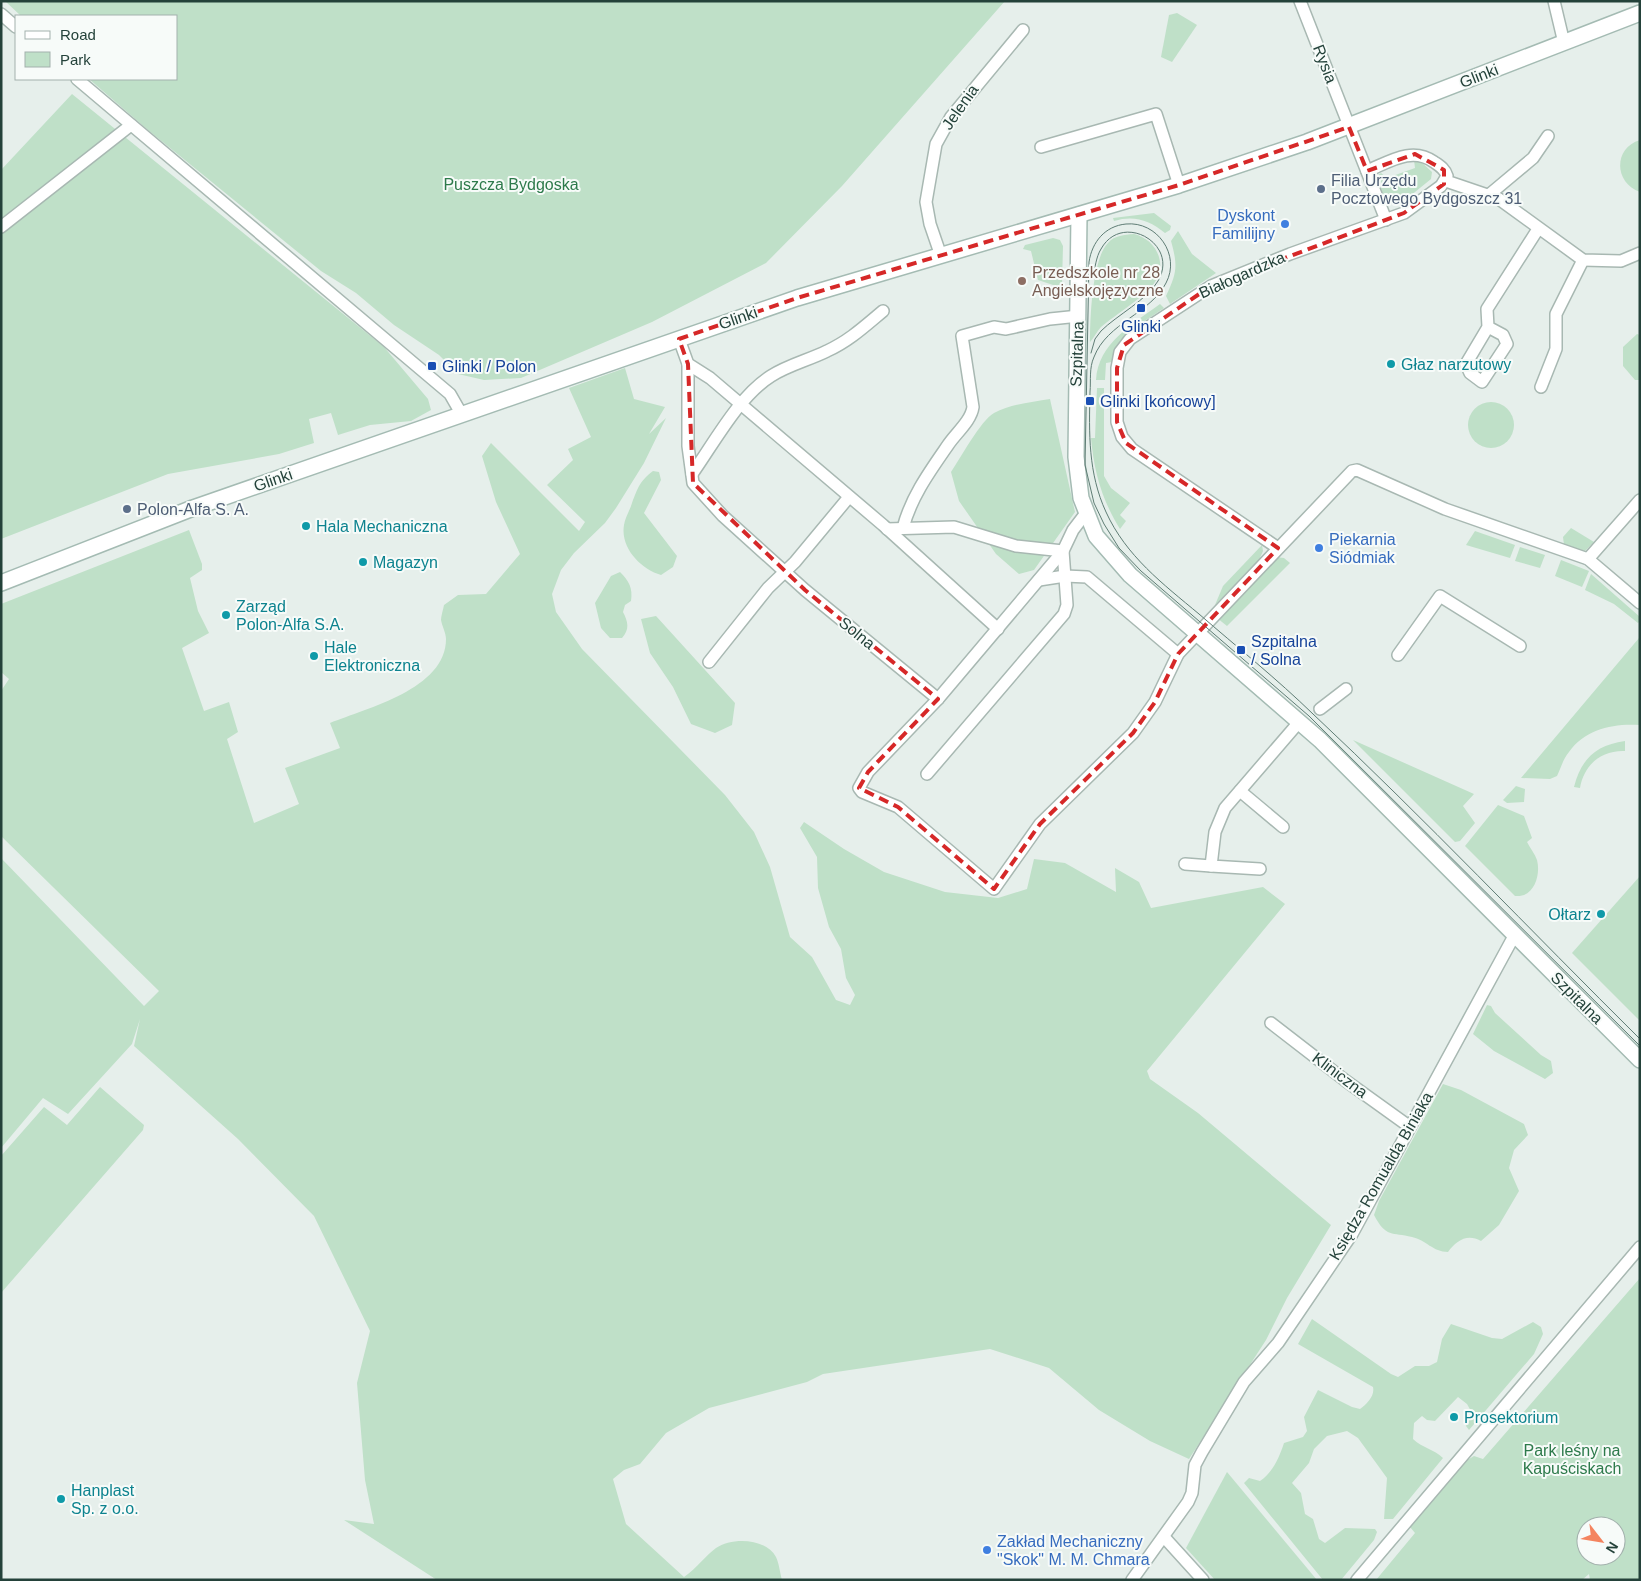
<svg xmlns="http://www.w3.org/2000/svg" width="1641" height="1581" viewBox="0 0 1641 1581" font-family="Helvetica,sans-serif">
<style>
.green{fill:#bfe0c8;fill-rule:evenodd}
.lines{fill:none;stroke-linecap:round;stroke-linejoin:round}
.street-casing{stroke:#a8b8b2;stroke-width:14}
.secondary-casing{stroke:#a4bbb3;stroke-width:18}
.street{stroke:#fff;stroke-width:11}
.secondary{stroke:#fff;stroke-width:15}
.tram{stroke:#5f7d75;stroke-width:1}
.marked{fill:none;stroke:#d62828;stroke-width:4;stroke-dasharray:10 6;stroke-linejoin:round}
.service-dot{fill:#5c6f8a;stroke:#f7fbf9;stroke-width:2}
.shop-dot{fill:#3f7fe0;stroke:#f7fbf9;stroke-width:2}
.education-dot{fill:#8d6e63;stroke:#f7fbf9;stroke-width:2}
.transit-dot{fill:#1a4fb4;stroke:#f7fbf9;stroke-width:2}
.culture-dot{fill:#0f9aa8;stroke:#f7fbf9;stroke-width:2}
.labels{text-anchor:middle;dominant-baseline:central;stroke-width:4;stroke-linejoin:round;paint-order:stroke}
.street-label{font-size:16px;fill:#24423a;stroke:#f7fbf9}
.service-label{font-size:16px;fill:#4e5e75;stroke:#f7fbf9;text-anchor:start}
.park-label{font-size:16px;fill:#2d7a4b;stroke:#f7fbf9}
.shop-label{font-size:16px;fill:#366cbe;stroke:#f7fbf9;text-anchor:start}
.education-label{font-size:16px;fill:#785e54;stroke:#f7fbf9;text-anchor:start}
.transit-label{font-size:16px;fill:#164399;stroke:#f7fbf9;text-anchor:start}
.culture-label{font-size:16px;fill:#0d838f;stroke:#f7fbf9;text-anchor:start}
</style>
<rect width="100%" height="100%" fill="#e6efeb"/>
<!-- green -->
<g class="green">
<path d="M5,1H1005L842,186L766,263L652,322L521,378L484,380L458,374L439,355L394,325L356,293L321,271L148,130L89,79H176V16H21Z"/>
<path d="M1177,13L1197,25L1172,62L1161,57L1169,15Z"/>
<path d="M72,94L384,347L428,399L431,410L411,421L370,425L338,435L331,413L309,419L314,443L279,454L168,474L1,539V170Z"/>
<path d="M1640,140V192C1614,183 1613,148 1640,140Z"/>
<path d="M1414,160H1419L1432,172L1431,179L1399,205H1393L1384,198L1377,176L1381,173L1387,178L1415,168Z"/>
<path d="M1154,213L1171,226L1170,230L1165,233C1149,220 1134,215 1114,221L1113,218Z"/>
<path d="M1178,231L1192,254L1216,273L1170,304L1166,296C1177,273 1178,266 1171,241Z"/>
<path d="M1134,234C1155,239 1168,262 1155,282C1146,296 1115,315 1101,327C1097,331 1094,338 1090,342C1090,319 1092,259 1108,243C1115,235 1124,235 1134,234Z"/>
<path d="M1053,238L1060,240L1063,246L1062,284L1059,287L1038,280L1031,251L1023,249L1025,245Z"/>
<path d="M1160,304L1164,308C1143,323 1115,335 1112,362L1106,363L1105,380H1096C1098,343 1133,324 1160,304Z"/>
<path d="M1637,334L1640,335V380H1635L1623,366V347Z"/>
<path d="M625,368L634,399L665,407L649,434L666,418L644,463L616,508L605,523L574,553L561,570L552,594L556,612L582,649L725,795L754,832L770,867L790,937L812,957L836,1000L850,1005L855,995L846,978L841,949L829,927L818,888L817,857L800,828L804,822L844,849L884,872L945,892L998,898L1027,889L1034,859L1065,863L1116,892L1115,868L1139,882L1151,908L1263,887L1285,904L1147,1071L1150,1079L1198,1113L1331,1225L1287,1298L1266,1340L1189,1459L1150,1441L1099,1410L1049,1368L990,1349L823,1374L807,1382L709,1408L666,1433L640,1464L624,1470L613,1479L626,1524L684,1577C697,1568 706,1555 716,1548C732,1537 766,1538 776,1557C779,1563 780,1573 782,1580H437L344,1520L374,1524L365,1480L357,1383L370,1331L314,1216L238,1139L134,1046L140,1019L132,1044L68,1114L43,1098L1,1148V858L144,1006L159,991L1,836V691L9,679L1,672V604L189,530L202,564V570L190,578L198,611L209,633L182,648L204,711L229,702L238,732L227,739L254,823L299,804L285,768L340,748L330,723C367,708 446,689 446,639C446,633 442,626 441,620C441,616 443,610 444,605L458,595L486,594L520,554L496,502L482,456L491,443L579,531L585,522L547,485L573,460L568,449L591,437L569,388Z"/>
<path d="M1097,388H1104V476L1111,488L1130,503L1120,515L1126,521L1120,529C1102,500 1094,472 1091,438H1095Z"/>
<path d="M1050,399L1075,512L1034,570L1019,574L996,554L959,501L951,472C960,459 981,420 994,413C1011,404 1032,402 1050,399Z"/>
<circle cx="1491" cy="425" r="23"/>
<path d="M653,471L659,472L661,480L644,513L677,556L673,567L661,575C641,569 620,548 624,525C625,518 630,510 632,503C638,487 640,481 653,471Z"/>
<path d="M1571,528L1594,542L1585,551L1564,545L1563,537Z"/>
<path d="M1475,531L1515,545L1510,558L1466,545Z"/>
<path d="M1262,545L1263,551L1259,560L1215,605L1223,586Z"/>
<path d="M1520,547L1545,555L1540,568L1515,561Z"/>
<path d="M1276,557L1284,558L1290,563L1227,626L1217,618Z"/>
<path d="M1561,560L1589,571L1582,587L1555,576Z"/>
<path d="M620,572C629,581 633,588 631,601L625,605L623,612C628,622 630,629 622,638H610L601,628L595,603L611,576Z"/>
<path d="M1591,574L1640,617V621L1638,623L1614,604L1585,590Z"/>
<path d="M656,616L735,703L732,725L715,733L691,724L673,687L650,653L641,619Z"/>
<path d="M1639,638L1640,725C1614,723 1585,729 1569,752C1563,759 1561,768 1557,776L1550,779L1521,778Z"/>
<path d="M1353,740L1474,794L1463,806L1475,823L1460,841L1455,842Z"/>
<path d="M1625,741V751C1601,750 1584,765 1580,788L1574,787C1581,759 1596,745 1625,741Z"/>
<path d="M1516,786L1525,789L1524,802L1507,803L1503,800Z"/>
<path d="M1498,805L1524,816L1532,838L1527,842C1530,848 1535,854 1537,860C1541,875 1534,898 1515,896L1465,846Z"/>
<path d="M1640,876V1021L1572,953Z"/>
<path d="M1487,1005L1491,1006L1495,1013L1541,1055L1551,1061L1553,1073L1545,1079L1494,1051L1473,1034Z"/>
<path d="M1443,1084L1461,1090L1524,1124L1528,1135L1514,1150L1509,1168L1519,1191L1499,1225L1481,1241C1467,1233 1456,1241 1448,1252C1433,1252 1426,1240 1412,1237C1392,1232 1386,1238 1374,1215L1379,1201Z"/>
<path d="M100,1087L144,1125L143,1130L1,1293V1156L44,1107L67,1125Z"/>
<path d="M1640,1278V1580H1590L1589,1574L1582,1580H1376L1415,1533L1410,1527L1464,1462L1474,1456L1483,1459ZM1586,1526H1616V1556H1586Z"/>
<path d="M1312,1319L1391,1374L1398,1377L1415,1366H1429L1437,1362L1442,1339L1451,1324L1492,1338L1502,1339L1533,1322L1541,1327L1543,1334L1534,1354L1469,1430L1466,1426L1472,1413L1467,1404L1458,1397L1435,1421L1427,1420L1422,1416L1414,1423L1413,1439C1422,1448 1434,1449 1443,1458L1393,1519H1384L1387,1478L1358,1438L1347,1431L1327,1436L1314,1449L1309,1463L1292,1483L1301,1493L1305,1514L1313,1519L1319,1539L1325,1543L1345,1528L1375,1529L1377,1532L1374,1540L1341,1580H1323L1244,1483L1249,1478L1260,1481C1273,1472 1279,1458 1284,1443L1303,1437L1307,1431L1304,1417L1318,1390L1352,1407L1360,1409C1367,1404 1375,1396 1373,1387L1298,1344Z"/>
<path d="M1227,1472L1317,1580H1215L1186,1548Z"/>
</g>
<g class="lines">
<!-- street casing -->
<g class="street-casing">
<g id="street">
<path d="M1300,1L1386,220"/>
<path d="M1554,1L1564,43"/>
<path d="M1,14L16,27"/>
<path d="M77,79L450,394L462,415"/>
<path d="M1041,147L1156,114L1179,185"/>
<path d="M1446,181L1499,199L1583,260L1621,261L1640,253"/>
<path d="M1490,194L1533,158L1548,136"/>
<path d="M1,227L131,125"/>
<path d="M941,256L930,224L926,202L936,144L951,117L1023,30"/>
<path d="M1488,327L1503,335L1507,344L1482,382L1470,373L1466,364L1488,327L1487,309L1538,229"/>
<path d="M679,339L688,364L710,378L883,525L998,629"/>
<path d="M688,364V446L693,483L723,516L805,590L938,699"/>
<path d="M1541,387L1556,349V314L1583,260"/>
<path d="M692,474C714,443 739,396 771,376C788,365 809,360 827,351C849,341 865,326 883,311"/>
<path d="M1086,513L1073,530L1063,551L938,699L868,772L859,788L862,792L898,807L994,889L1040,824L1133,733L1155,702L1178,654L1352,471L1357,470L1445,509L1588,559L1640,603"/>
<path d="M903,528C911,497 930,471 948,445C956,433 971,421 973,407L962,336L994,327L1006,329L1050,319L1079,316"/>
<path d="M887,529L954,527L1016,546L1063,551L1067,605L1064,614L927,774"/>
<path d="M1278,548L1132,449L1122,437L1117,422V368L1120,352L1130,339L1211,286L1290,254L1404,213L1441,186L1447,176C1445,169 1440,166 1434,162C1412,146 1389,162 1367,171"/>
<path d="M1588,559L1640,500"/>
<path d="M1039,580L1065,576L1087,577L1178,654"/>
<path d="M1398,655L1440,596L1520,646"/>
<path d="M709,662L768,588L795,562L849,497"/>
<path d="M1320,709L1346,689"/>
<path d="M1240,791L1283,827"/>
<path d="M1185,864L1211,866"/>
<path d="M1260,869L1211,866L1215,832L1225,808L1300,721"/>
<path d="M1271,1023L1346,1081L1410,1127"/>
<path d="M1164,1537L1203,1580"/>
<path d="M1132,1580L1188,1502L1192,1493L1195,1465L1202,1452L1244,1382L1278,1343L1352,1234L1514,936"/>
<path d="M1357,1580L1640,1247"/>
</g>
</g>
<!-- secondary casing -->
<g class="secondary-casing">
<g id="secondary">
<path d="M1079,215L1076,457L1081,498L1096,536L1130,575L1320,740L1640,1060"/>
<path d="M1,583L193,508L797,298L1179,185L1307,142L1640,13"/>
</g>
</g>
<!-- street -->
<use href="#street" class="street"/>
<!-- secondary -->
<use href="#secondary" class="secondary"/>
<!-- tram -->
<g class="tram">
<path d="M1091,353L1095,339L1101,331C1117,315 1147,300 1158,281C1180,244 1122,211 1101,249C1096,257 1095,268 1093,278"/>
<path d="M1640,1039C1531,931 1425,819 1313,714C1277,679 1237,647 1199,614C1163,584 1126,556 1106,512C1088,473 1089,433 1090,392C1091,380 1089,368 1094,357C1107,323 1151,313 1166,283C1181,255 1157,221 1126,224C1105,226 1092,242 1089,262L1085,465L1094,503L1104,524L1119,548L1141,571L1309,716L1640,1046"/>
</g>
</g>
<!-- marked area -->
<path class="marked" d="M1349,127L1367,171L1415,154L1444,170V184L1404,213L1211,286L1124,345L1117,368V422L1126,443L1278,548L1178,654L1155,702L1133,733L1040,824L994,889L898,807L859,788L868,772L938,699L805,590L693,483L688,364L679,339L797,298L1179,185Z"/>
<!-- markers -->
<g class="service-dot">
<circle cx="1321" cy="189" r="5"/>
<circle cx="127" cy="509" r="5"/>
</g>
<g class="shop-dot">
<circle cx="1285" cy="224" r="5"/>
<circle cx="1319" cy="548" r="5"/>
<circle cx="987" cy="1550" r="5"/>
</g>
<circle class="education-dot" cx="1022" cy="281" r="5"/>
<g class="transit-dot">
<rect x="1136" y="303" width="10" height="10" rx="2.5"/>
<rect x="427" y="361" width="10" height="10" rx="2.5"/>
<rect x="1085" y="396" width="10" height="10" rx="2.5"/>
<rect x="1236" y="645" width="10" height="10" rx="2.5"/>
</g>
<g class="culture-dot">
<circle cx="1391" cy="364" r="5"/>
<circle cx="306" cy="526" r="5"/>
<circle cx="363" cy="562" r="5"/>
<circle cx="226" cy="615" r="5"/>
<circle cx="314" cy="656" r="5"/>
<circle cx="1601" cy="914" r="5"/>
<circle cx="1454" cy="1417" r="5"/>
<circle cx="61" cy="1499" r="5"/>
</g>
<g class="labels">
<!-- street labels -->
<g class="street-label">
<text transform="translate(1325 64) rotate(69)">Rysia</text>
<text transform="translate(1479 76) rotate(-21)">Glinki</text>
<text transform="translate(960 107) rotate(-55)">Jelenia</text>
<text transform="translate(1242 275) rotate(-24)">Białogardzka</text>
<text transform="translate(738 318) rotate(-19)">Glinki</text>
<text transform="translate(1077 354) rotate(-88)">Szpitalna</text>
<text transform="translate(273 480) rotate(-19)">Glinki</text>
<text transform="translate(857 633) rotate(39)">Solna</text>
<text transform="translate(1577 998) rotate(45)">Szpitalna</text>
<text transform="translate(1340 1075) rotate(37)">Kliniczna</text>
<text transform="translate(1381 1176) rotate(-60)">Księdza Romualda Biniaka</text>
</g>
<!-- service labels -->
<g class="service-label">
<text x="1331" y="180">Filia Urzędu<tspan x="1331" dy="18">Pocztowego Bydgoszcz 31</tspan></text>
<text x="137" y="509">Polon-Alfa S. A.</text>
</g>
<!-- park labels -->
<g class="park-label">
<text x="511" y="184">Puszcza Bydgoska</text>
<text x="1572" y="1450">Park leśny na<tspan x="1572" dy="18">Kapuściskach</tspan></text>
</g>
<!-- shop labels -->
<g class="shop-label">
<text x="1275" y="215" text-anchor="end">Dyskont<tspan x="1275" dy="18">Familijny</tspan></text>
<text x="1329" y="539">Piekarnia<tspan x="1329" dy="18">Siódmiak</tspan></text>
<text x="997" y="1541">Zakład Mechaniczny<tspan x="997" dy="18">"Skok" M. M. Chmara</tspan></text>
</g>
<!-- education labels -->
<g class="education-label">
<text x="1032" y="272">Przedszkole nr 28<tspan x="1032" dy="18">Angielskojęzyczne</tspan></text>
</g>
<!-- transit labels -->
<g class="transit-label">
<text x="1141" y="326" text-anchor="middle">Glinki</text>
<text x="442" y="366">Glinki / Polon</text>
<text x="1100" y="401">Glinki [końcowy]</text>
<text x="1251" y="641">Szpitalna<tspan x="1251" dy="18">/ Solna</tspan></text>
</g>
<!-- culture labels -->
<g class="culture-label">
<text x="1401" y="364">Głaz narzutowy</text>
<text x="316" y="526">Hala Mechaniczna</text>
<text x="373" y="562">Magazyn</text>
<text x="236" y="606">Zarząd<tspan x="236" dy="18">Polon-Alfa S.A.</tspan></text>
<text x="324" y="647">Hale<tspan x="324" dy="18">Elektroniczna</tspan></text>
<text x="1591" y="914" text-anchor="end">Ołtarz</text>
<text x="1464" y="1417">Prosektorium</text>
<text x="71" y="1490">Hanplast<tspan x="71" dy="18">Sp. z o.o.</tspan></text>
</g>
</g>
<!-- border -->
<rect width="1641" height="1581" fill="none" stroke="#24423a" stroke-width="5"/>
<!-- legend -->
<rect x="15" y="15" width="162" height="65" fill="#f7fbf9" stroke="#a3b1ad"/>
<rect x="25" y="31" width="25" height="8" fill="#ffffff" stroke="#a3b1ad"/>
<text x="60" y="40" font-size="15" fill="#24423a">Road</text>
<rect x="25" y="52" width="25" height="15" fill="#bfe0c8" stroke="#a3b1ad"/>
<text x="60" y="65" font-size="15" fill="#24423a">Park</text>
<!-- north arrow -->
<g transform="translate(1601 1541) rotate(121)"><circle r="24" fill="#f7fbf9" stroke="#a3b1ad"/>
<path d="M0-4L9 19L0 12L-9 19Z" fill="#f4845f"/>
<text y="-8" font-size="14" font-weight="bold" text-anchor="middle" fill="#24423a">N</text>
</g>
</svg>
